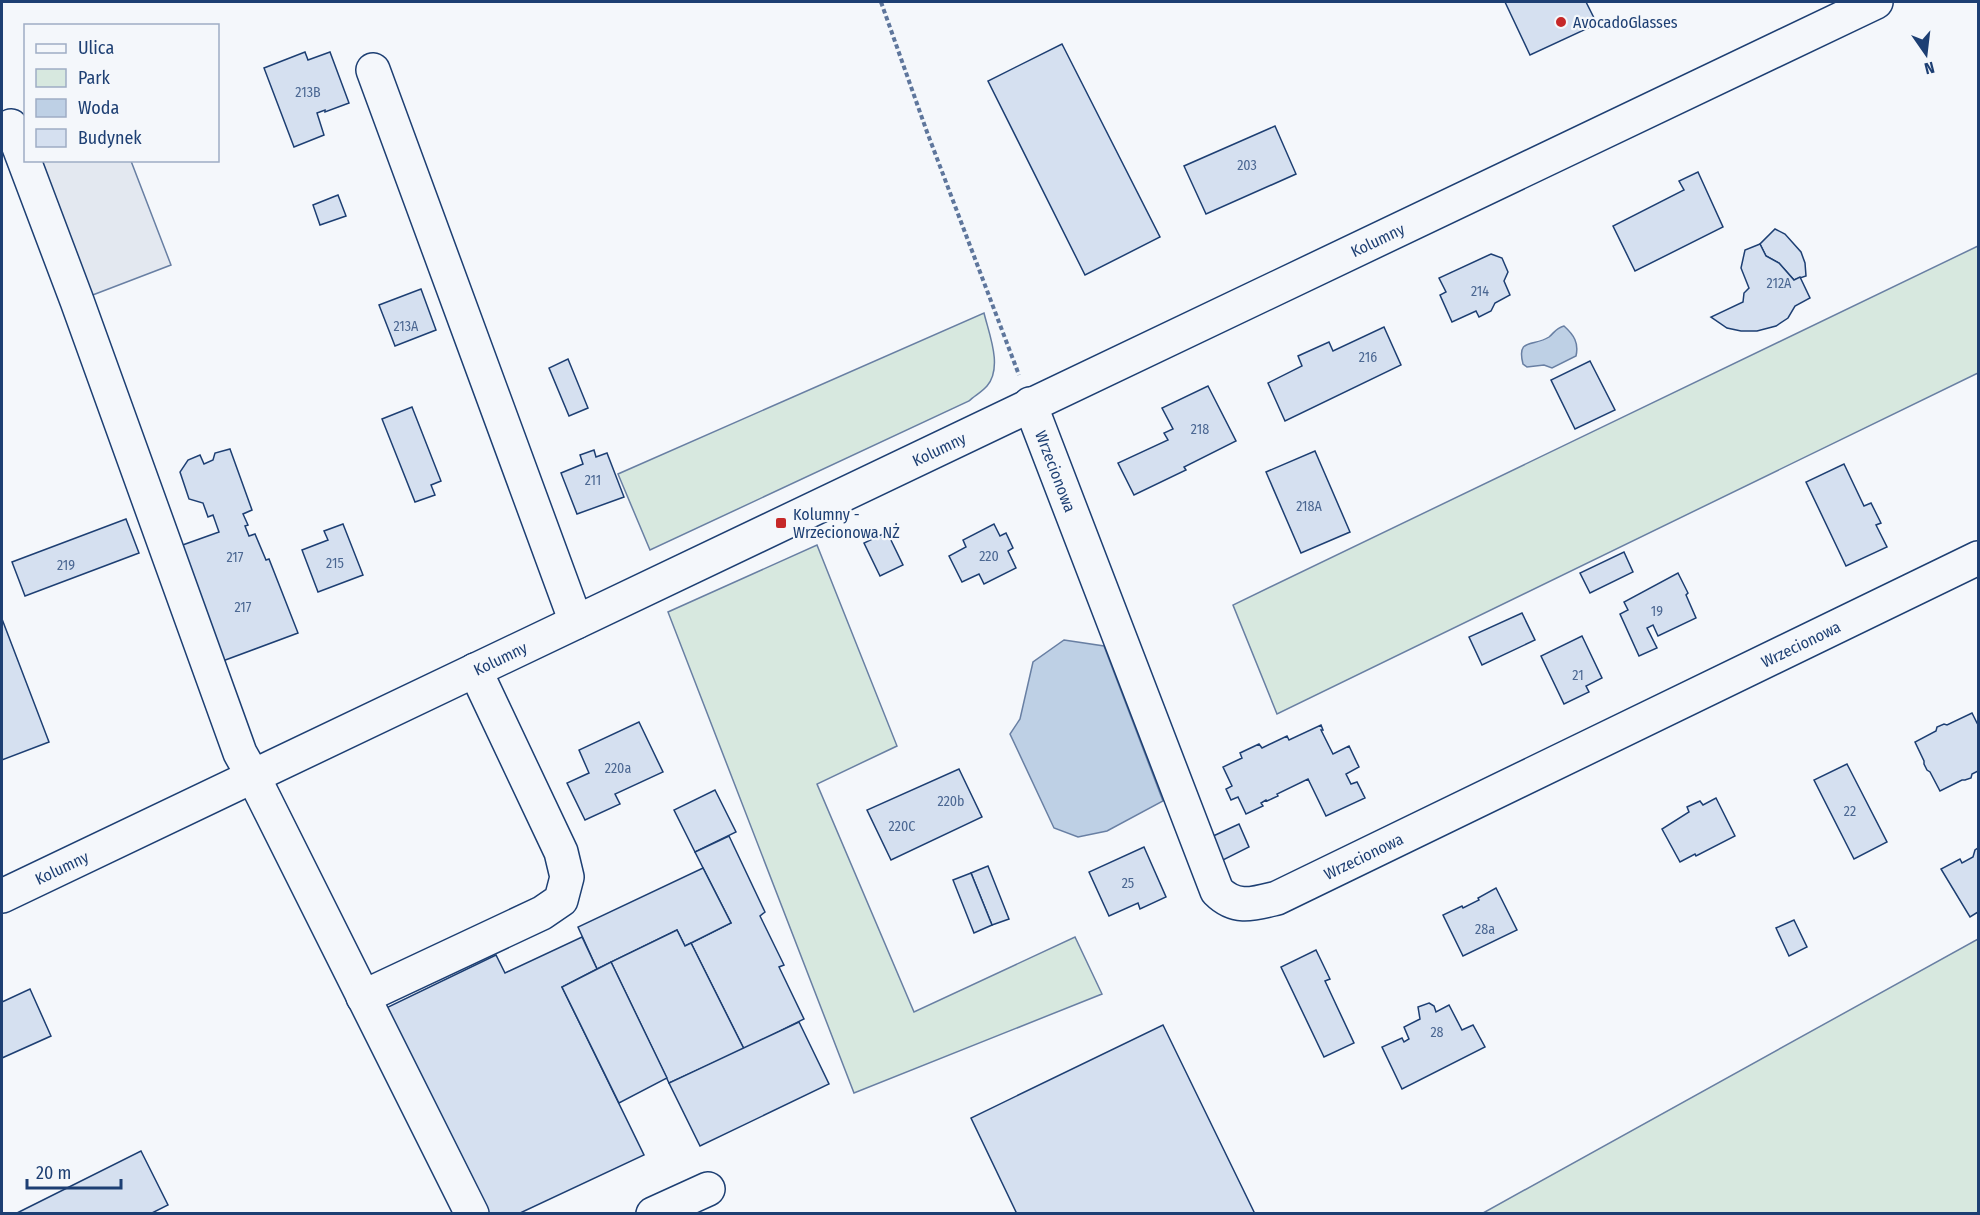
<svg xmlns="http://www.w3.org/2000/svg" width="1980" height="1215" viewBox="0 0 1980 1215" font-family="'Fira Sans Condensed',sans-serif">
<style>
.green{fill:#d7e8df;stroke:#687fa3;stroke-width:1.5}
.parking{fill:#e3e8f0;stroke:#687fa3;stroke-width:1.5}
.water{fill:#bed0e5;stroke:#687fa3;stroke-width:1.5}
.building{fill:#d5e0f0;stroke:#1d3f73;stroke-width:1.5}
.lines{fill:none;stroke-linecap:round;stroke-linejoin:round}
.minor-casing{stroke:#1d3f73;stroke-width:36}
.path{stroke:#5e769c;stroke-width:4;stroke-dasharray:4.5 3;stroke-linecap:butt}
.minor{stroke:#f4f7fb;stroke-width:33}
.poi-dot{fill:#c62828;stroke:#f4f7fb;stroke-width:2}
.labels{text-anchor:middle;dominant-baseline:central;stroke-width:4.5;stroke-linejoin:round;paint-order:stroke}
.number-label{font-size:14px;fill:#4b6792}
.poi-label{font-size:16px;fill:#1d3f73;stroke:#f4f7fb;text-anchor:start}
.street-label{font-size:16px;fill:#1d3f73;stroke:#f4f7fb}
</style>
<rect width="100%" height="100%" fill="#f4f7fb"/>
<!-- green -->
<g class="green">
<path d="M1978,246V373L1277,714L1233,605Z"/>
<path d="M984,313C989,334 1003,367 987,386C982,392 974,396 969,401L650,550L618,474Z"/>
<path d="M817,545L897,746L817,784L914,1012L1075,937L1102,994L854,1093L668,612Z"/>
<path d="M1978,939V1213H1483Z"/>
</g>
<!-- parking -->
<path class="parking" d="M26,160L131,161L171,265L77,301Z"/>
<!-- water -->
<g class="water">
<path d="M1564,326C1574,335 1579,343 1576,356L1552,368L1544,365L1527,367L1523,364C1516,337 1534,347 1549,337C1555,332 1556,328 1564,326Z"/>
<path d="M1064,640L1104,646L1163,801L1107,831L1078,837L1054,828L1010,734L1020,719L1033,662Z"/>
</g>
<!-- building -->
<g class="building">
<path d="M1505,2H1586L1597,24L1530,55Z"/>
<path d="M1062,44L1160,237L1085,275L988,81Z"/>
<path d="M305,52L308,60L330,52L349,103L325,112V110L317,113L324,135L294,147L264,68Z"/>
<path d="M1275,126L1296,174L1206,214L1184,166Z"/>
<path d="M1698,172L1723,227L1635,271L1613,226L1684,190L1679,181Z"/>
<path d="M338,195L346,216L320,225L313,205Z"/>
<path d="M1775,229L1785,234L1801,252L1805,263L1806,276L1794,280L1779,263L1766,256L1760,244Z"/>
<path d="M1760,244L1766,256L1779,263L1794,280L1800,277L1810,298L1795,306L1788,318L1776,326L1757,331H1741L1727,328L1711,317L1743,302L1744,293L1749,288L1741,268L1745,250Z"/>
<path d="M1491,254L1502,258L1508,272L1504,281L1510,295L1495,303L1491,311L1479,317L1476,311L1452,322L1440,295L1446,292L1439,278Z"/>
<path d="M421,289L436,330L395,346L379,305Z"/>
<path d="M1384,327L1401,365L1285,421L1268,383L1302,366L1298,356L1329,342L1333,351Z"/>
<path d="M568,359L588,408L569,416L549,368Z"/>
<path d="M1590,361L1615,410L1575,429L1551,380Z"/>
<path d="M1208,386L1236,441L1184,467L1186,470L1134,495L1118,463L1168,440L1164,433L1173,429L1162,408Z"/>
<path d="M412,407L441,481L431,485L435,495L415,502L382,419Z"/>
<path d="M230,449L252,510L243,514L248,525L245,526L249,536L255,534L266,560L269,559L298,633L220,662L177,547L219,532L213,515L208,517L203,503L189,499L180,472L188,460L200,455L204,464L213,460L215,453Z"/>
<path d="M594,450L596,457L607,453L624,497L577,514L561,473L583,464L580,455Z"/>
<path d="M1315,451L1350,532L1301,553L1266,472Z"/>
<path d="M1844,464L1864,506L1871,503L1881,523L1876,525L1887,547L1846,566L1806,482Z"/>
<path d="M126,519L139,553L25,596L12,562Z"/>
<path d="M343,524L363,575L318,592L302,550L328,540L324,531Z"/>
<path d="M994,524L1000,536L1006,533L1013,548L1008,551L1016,568L984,584L979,574L962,582L949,556L966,547L963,540Z"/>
<path d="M887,532L903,565L880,576L864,543Z"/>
<path d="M1624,552L1633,572L1590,593L1580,573Z"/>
<path d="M1678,573L1688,593L1686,595L1696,618L1658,636L1653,625L1647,628L1657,648L1639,656L1620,614L1628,610L1624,602Z"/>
<path d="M1522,613L1535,640L1482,665L1469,637Z"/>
<path d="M2,619L49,742L2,760Z"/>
<path d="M1582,636L1602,678L1586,686L1589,692L1564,704L1541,656Z"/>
<path d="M1972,713L1977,723L1978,722V771L1972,774L1971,778L1965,780H1962L1940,791L1930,772L1927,770L1924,764V761L1915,742L1936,731L1937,727L1944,724L1947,725Z"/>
<path d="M639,722L663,772L615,794L620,804L585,820L567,783L589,773L579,750Z"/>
<path d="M1321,725L1323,730H1321L1333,754L1349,746L1359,767L1346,774L1351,784L1357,782L1365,798L1326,816L1308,779L1277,794L1278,796L1267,801L1266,800L1261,803L1263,806L1246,814L1238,797L1231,800L1226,789L1232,786L1223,767L1242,758L1240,753L1259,744L1262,748L1287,736L1289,740Z"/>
<path d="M1847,764L1887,842L1854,859L1814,780Z"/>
<path d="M959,769L982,817L891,860L867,810Z"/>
<path d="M715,790L736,832L695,852L674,810Z"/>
<path d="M1716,798L1735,836L1696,856L1695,854L1680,862L1662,829L1689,812L1687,807L1700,801L1703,805Z"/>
<path d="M1239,824L1249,847L1219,862L1209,838Z"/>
<path d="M729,836L765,912L760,916L784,965L779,967L804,1019L744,1049L691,943L731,923L695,852Z"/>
<path d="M1144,847L1166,897L1140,909L1138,903L1109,916L1089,872Z"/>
<path d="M1978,848V912L1970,917L1941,869L1960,859L1962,863L1973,857L1975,850Z"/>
<path d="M988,866L1009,919L992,925L971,873Z"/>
<path d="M703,868L731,923L685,946L677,930L597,969L578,927Z"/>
<path d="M971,873L992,925L974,933L953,880Z"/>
<path d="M1496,888L1517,930L1463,956L1443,915L1462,906L1463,908L1479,900L1478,898Z"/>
<path d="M1794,920L1807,947L1789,956L1776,928Z"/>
<path d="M677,930L685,946L691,943L744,1049L669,1083L611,962Z"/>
<path d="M582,937L597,969L562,987L644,1155L518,1214H483L384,1009L496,955L505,973Z"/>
<path d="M1316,950L1330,979L1325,981L1354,1043L1324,1057L1281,967Z"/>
<path d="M611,962L667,1078L619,1103L562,987Z"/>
<path d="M30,989L51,1036L2,1058V1002Z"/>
<path d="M1429,1003L1434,1006L1436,1012L1449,1005L1462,1030L1473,1025L1485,1047L1402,1089L1382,1047L1402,1038L1404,1042L1409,1039L1404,1027L1420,1019L1418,1007Z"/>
<path d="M799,1022L829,1084L700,1146L669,1083Z"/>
<path d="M1163,1025L1255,1214H1017L971,1118Z"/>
<path d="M141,1151L168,1205L150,1214H15Z"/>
</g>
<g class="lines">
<!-- minor casing -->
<g class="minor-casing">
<g id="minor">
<path d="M373,70L576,622"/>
<path d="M11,126L77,301L240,753L253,776L472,1214"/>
<path id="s1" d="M1030,404L1217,891C1236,910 1253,904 1277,898L1978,558"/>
<path id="s2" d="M2,896L1876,2"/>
<path d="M363,997L542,913L561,900L567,877L561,852L475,670"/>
<path d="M653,1214L708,1189"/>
</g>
</g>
<!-- path -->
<path class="path" d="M881,2L927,132L1019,375"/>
<!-- minor -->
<use href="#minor" class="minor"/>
</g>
<!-- markers -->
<g class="poi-dot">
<circle cx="1561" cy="22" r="6"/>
<rect x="775" y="517" width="12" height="12" rx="3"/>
</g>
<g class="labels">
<!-- number labels -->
<g class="number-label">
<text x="308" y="92">213B</text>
<text x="1247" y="165">203</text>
<text x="1779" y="283">212A</text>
<text x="1480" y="291">214</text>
<text x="406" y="326">213A</text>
<text x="1368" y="357">216</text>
<text x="1200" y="429">218</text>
<text x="593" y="480">211</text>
<text x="1309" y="506">218A</text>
<text x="989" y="556">220</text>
<text x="235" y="557">217</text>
<text x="335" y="563">215</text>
<text x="66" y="565">219</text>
<text x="243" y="607">217</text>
<text x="1657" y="611">19</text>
<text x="1578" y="675">21</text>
<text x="618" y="768">220a</text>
<text x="951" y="801">220b</text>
<text x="1850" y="811">22</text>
<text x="902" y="826">220C</text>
<text x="1128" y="883">25</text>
<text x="1485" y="929">28a</text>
<text x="1437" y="1032">28</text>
</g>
<!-- poi labels -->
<g class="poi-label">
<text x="1573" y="22">AvocadoGlasses</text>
<text x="793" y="514">Kolumny -<tspan x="793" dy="18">Wrzecionowa NŻ</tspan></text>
</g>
<!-- street labels -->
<g class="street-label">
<text stroke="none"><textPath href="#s2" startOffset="1524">Kolumny</textPath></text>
<text stroke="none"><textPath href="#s2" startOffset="1038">Kolumny</textPath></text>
<text stroke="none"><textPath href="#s1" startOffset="72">Wrzecionowa</textPath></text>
<text stroke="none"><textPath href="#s1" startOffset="1168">Wrzecionowa</textPath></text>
<text stroke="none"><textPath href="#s2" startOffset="552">Kolumny</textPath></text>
<text stroke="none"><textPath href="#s1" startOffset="682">Wrzecionowa</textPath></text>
<text stroke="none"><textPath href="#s2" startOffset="66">Kolumny</textPath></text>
</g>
</g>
<!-- border -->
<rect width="1980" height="1215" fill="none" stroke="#1d3f73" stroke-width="6"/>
<!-- legend -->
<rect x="24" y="24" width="195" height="138" fill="#f4f7fb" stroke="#9eadc5" stroke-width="1.5"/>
<rect x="36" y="44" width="30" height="9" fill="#f4f7fb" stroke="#9eadc5" stroke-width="1.5"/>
<text x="78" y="54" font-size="18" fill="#1d3f73">Ulica</text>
<rect x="36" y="69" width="30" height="18" fill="#d7e8df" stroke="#9eadc5" stroke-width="1.5"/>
<text x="78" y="84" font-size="18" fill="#1d3f73">Park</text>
<rect x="36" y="99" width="30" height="18" fill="#bed0e5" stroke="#9eadc5" stroke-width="1.5"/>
<text x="78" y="114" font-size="18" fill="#1d3f73">Woda</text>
<rect x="36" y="129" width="30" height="18" fill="#d5e0f0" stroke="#9eadc5" stroke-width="1.5"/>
<text x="78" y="144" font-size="18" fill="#1d3f73">Budynek</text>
<!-- north arrow -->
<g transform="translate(1926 54) rotate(166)" stroke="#f4f7fb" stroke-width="4.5" paint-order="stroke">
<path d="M0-4.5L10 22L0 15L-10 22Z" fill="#1d3f73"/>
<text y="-9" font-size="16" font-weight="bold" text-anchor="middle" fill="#1d3f73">N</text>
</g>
<!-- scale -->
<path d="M27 1179v9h94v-9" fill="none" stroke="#1d3f73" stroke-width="3"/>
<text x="36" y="1179" font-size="18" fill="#1d3f73" stroke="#f4f7fb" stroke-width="4.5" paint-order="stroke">20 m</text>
</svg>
